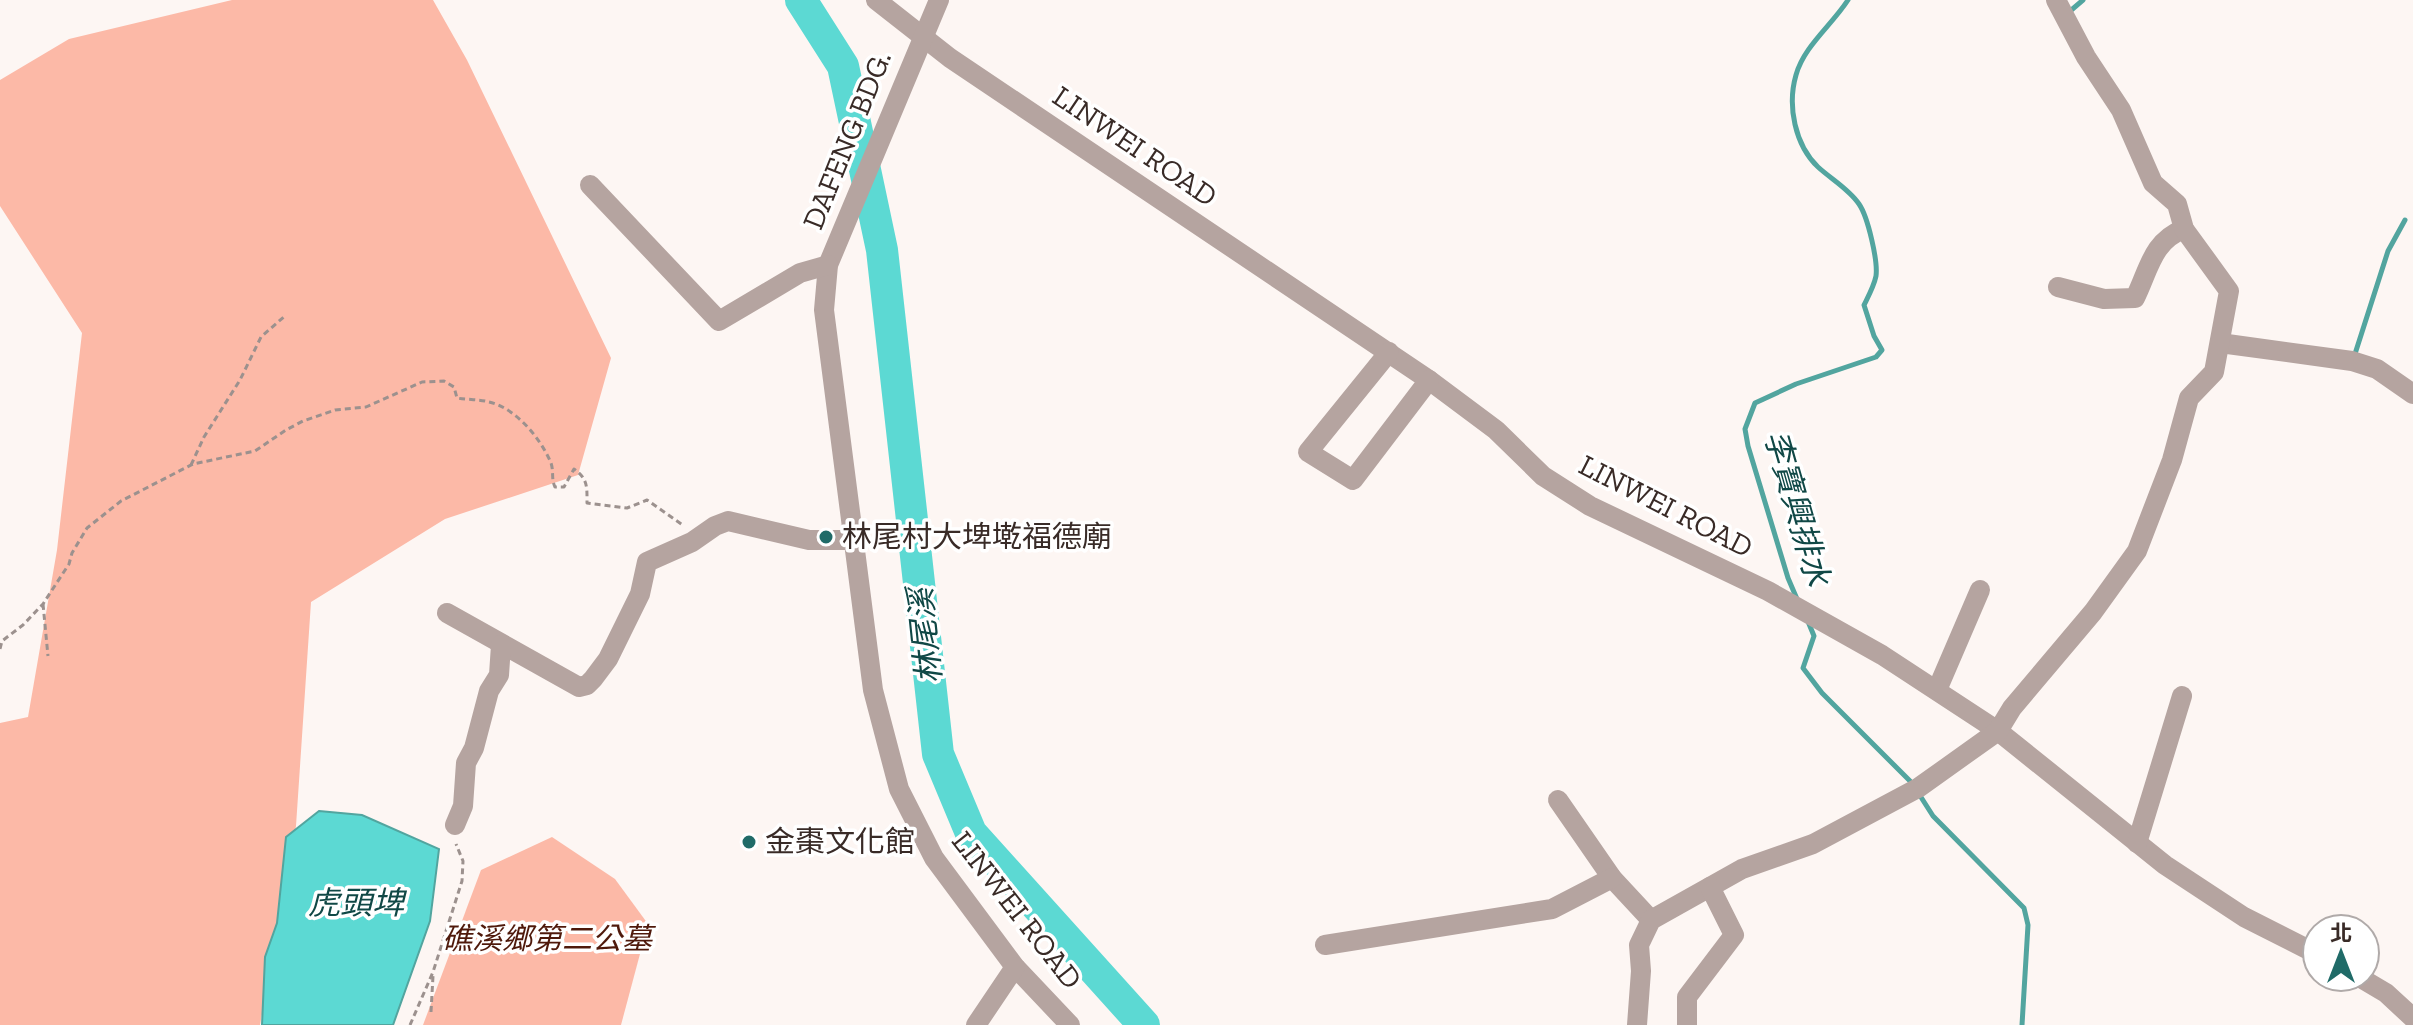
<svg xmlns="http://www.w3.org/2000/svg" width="2413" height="1025" viewBox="0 0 2413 1025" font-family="'Zilla Slab','Noto Sans TC',serif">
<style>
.green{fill:#fcb9a7}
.water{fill:#5cd9d3;stroke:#52a59f;stroke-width:2}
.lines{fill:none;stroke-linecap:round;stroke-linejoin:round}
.stream{stroke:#52a59f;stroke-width:5}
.river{stroke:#5cd9d3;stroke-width:32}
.path{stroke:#9c918e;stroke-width:3;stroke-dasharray:6 4;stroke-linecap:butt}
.minor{stroke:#b5a4a0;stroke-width:20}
.poi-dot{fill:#206b68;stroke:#fff;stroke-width:3}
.labels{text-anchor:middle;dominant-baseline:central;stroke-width:7;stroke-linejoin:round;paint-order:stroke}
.street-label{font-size:30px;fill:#392b27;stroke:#fff}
.poi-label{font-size:30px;fill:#392b27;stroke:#fff;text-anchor:start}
.park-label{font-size:30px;font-style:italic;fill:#4f190b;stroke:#fff}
.water-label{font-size:32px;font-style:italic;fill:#104846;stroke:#fff}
</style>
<rect width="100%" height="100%" fill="#fdf6f3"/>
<!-- green -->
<g class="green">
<path d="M232,0H433L467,60L611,358L578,475L445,519L311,602L296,826L260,1025H0V723L28,717L57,550L82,333L0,206V80L69,39Z"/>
<path d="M552,837L615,879L648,924L621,1025H423L481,870Z"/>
</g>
<!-- water -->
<path class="water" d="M319,811L362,815L439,849L430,921L393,1025H262L265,957L277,923L286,837Z"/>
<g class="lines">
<!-- stream -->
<g class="stream">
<path d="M2069,12L2083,0"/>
<path d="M2354,357L2388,251L2405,220"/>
<path d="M1797,599L1788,578L1748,446L1745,429L1755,403L1796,384L1876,357L1882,350L1874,336L1864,305C1869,295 1874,286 1876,276C1878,261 1868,217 1859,204C1849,189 1831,179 1818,167C1795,145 1787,106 1796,75C1804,46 1832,25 1848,0"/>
<path d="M1807,619L1814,636L1803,668L1822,693L1914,785"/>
<path d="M1919,794L1933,816L2024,908L2028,925L2022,1025"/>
</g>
<!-- river -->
<path class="river" d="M801,0L843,66L882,250L938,754L971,833L1144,1025"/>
<!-- path -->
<g class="path">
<path d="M191,465L204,437L240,380L261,337L286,315"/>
<path d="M43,604L48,656"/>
<path d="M0,649L2,641L23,625L43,604L69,564L72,553L87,528L121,501L193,464L255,451L286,430L303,421L335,410L366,407L422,382L444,381L454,387L457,398C467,400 479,399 489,402C516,408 541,439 551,463C554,472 551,479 555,487H564L574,469C588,479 587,487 587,503L627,508L647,500L684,526"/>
<path d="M431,1012L433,976"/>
<path d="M410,1025L433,972L462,881L463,861L456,844"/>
</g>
<!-- minor -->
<g class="minor">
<path d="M876,0L950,58L1429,380L1496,430L1543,476L1590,506L1768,591L1882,655L1998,731L2165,865L2244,917L2317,954"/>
<path d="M939,0L828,265L824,310L873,690L899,789L934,858L1015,967L1070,1025"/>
<path d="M590,185L719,321L800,273L828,265"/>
<path d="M2058,287L2104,299L2135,298C2149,270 2152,241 2184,229"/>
<path d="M2220,343L2352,361L2377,369L2413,394"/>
<path d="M1389,352L1308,452L1353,480L1429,380"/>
<path d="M447,613L579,687L587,685L593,679L608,659L640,594L647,562L692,542L715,526L728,521L809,540H854"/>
<path d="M1937,690L1980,590"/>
<path d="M1558,800L1612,878L1651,920"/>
<path d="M455,825L463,806L466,763L474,748L489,691L499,675L501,645"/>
<path d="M2137,843L2182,696"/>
<path d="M1325,945L1552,909L1612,878"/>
<path d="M2359,977L2386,993L2413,1018"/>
<path d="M976,1025L1015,967"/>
<path d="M1637,1025L1641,971L1639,945L1651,920L1742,869L1813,844L1918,788L1998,731L2012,708L2093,612L2137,551L2172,460L2189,398L2214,372L2229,291L2184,229L2177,204L2153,183L2121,110L2086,57L2056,0"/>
<path d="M1687,1025V997L1734,935L1710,887"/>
</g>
</g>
<!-- markers -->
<g class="poi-dot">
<circle cx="826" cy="537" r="8"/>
<circle cx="749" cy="842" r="8"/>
</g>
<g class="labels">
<!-- street labels -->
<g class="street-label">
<text transform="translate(847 140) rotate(-68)">DAFENG BDG.</text>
<text transform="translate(1135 146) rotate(34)">LINWEI ROAD</text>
<text transform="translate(1666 506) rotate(27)">LINWEI ROAD</text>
<text transform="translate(1017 910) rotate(52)">LINWEI ROAD</text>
</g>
<!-- poi labels -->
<g class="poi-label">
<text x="842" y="537">林尾村大埤墘福德廟</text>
<text x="765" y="842">金棗文化館</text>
</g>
<!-- park labels -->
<g class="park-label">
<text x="547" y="939">礁溪鄉第二公墓</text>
</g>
<!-- water labels -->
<g class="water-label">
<text transform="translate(1797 508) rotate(74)">李寶興排水</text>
<text transform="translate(925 636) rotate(-96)">林尾溪</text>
<text x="356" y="903">虎頭埤</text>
</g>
</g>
<!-- north arrow -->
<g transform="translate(2341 953)"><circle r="38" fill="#ffffff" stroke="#b0aaa9" stroke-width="2"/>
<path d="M0-6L14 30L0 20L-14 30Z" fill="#206b68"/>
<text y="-12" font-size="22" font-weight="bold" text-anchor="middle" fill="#392b27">北</text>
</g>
</svg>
